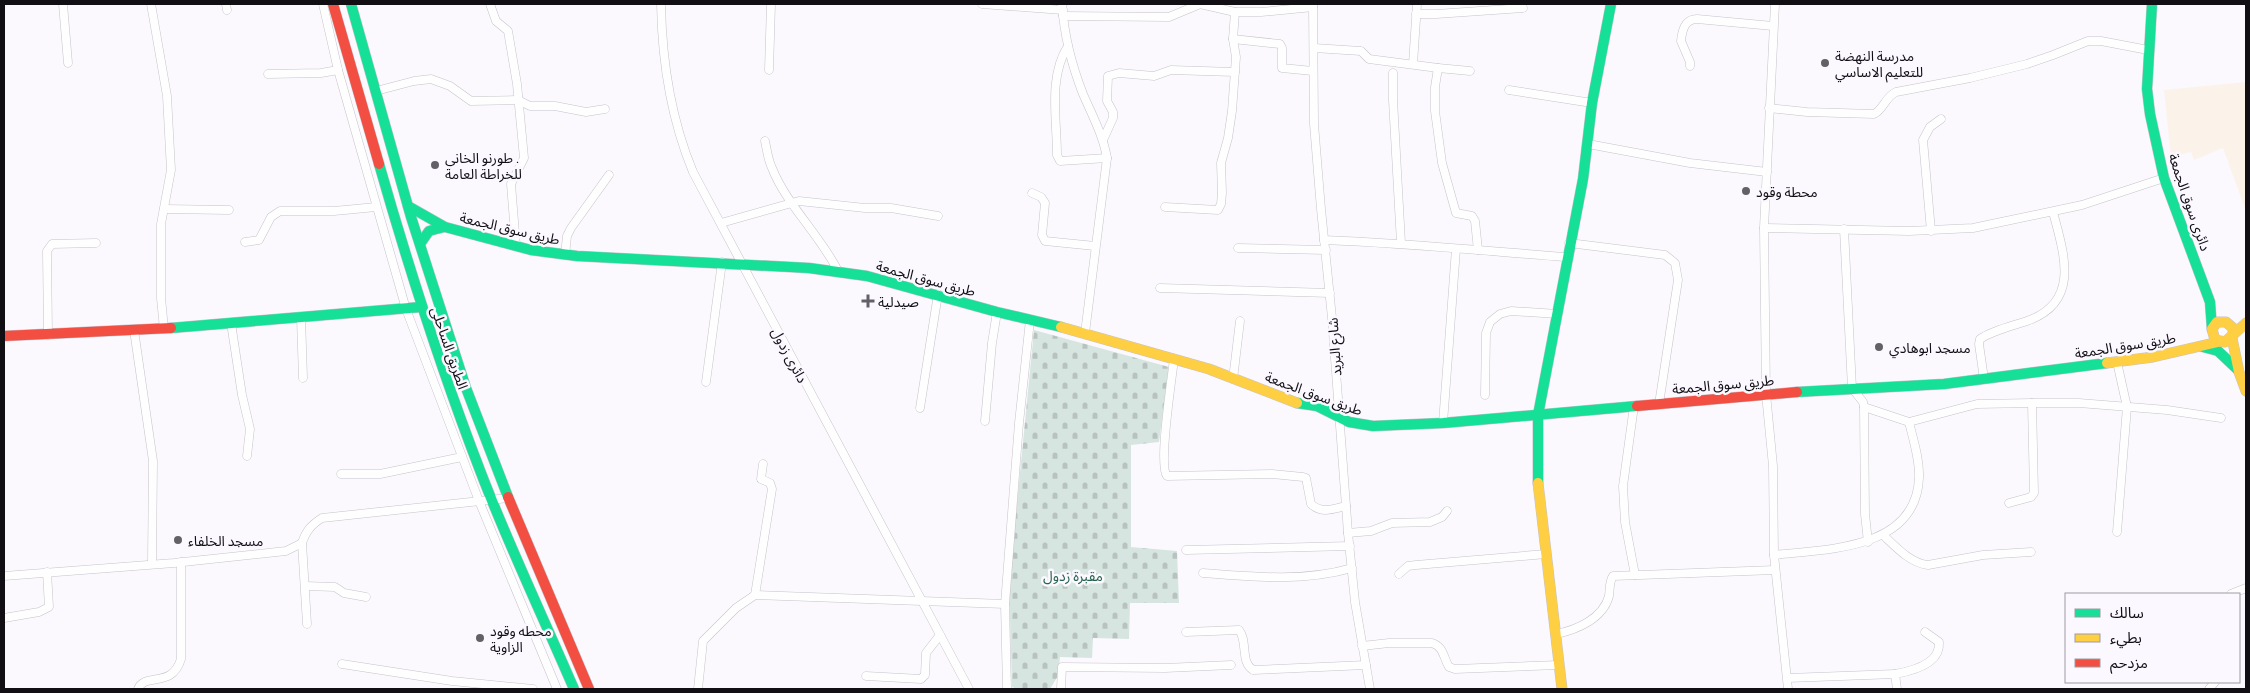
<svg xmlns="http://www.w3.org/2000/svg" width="2250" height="693" viewBox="0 0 2250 693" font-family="Manrope,'Noto Sans Arabic',sans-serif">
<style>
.commercial{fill:#fbf3ea}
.cemetery{fill:url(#cemetery-stones)}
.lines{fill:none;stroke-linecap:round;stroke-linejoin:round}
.street-casing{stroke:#c6c3c9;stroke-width:9}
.fast-casing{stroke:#c6c3c9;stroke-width:11}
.slow-casing{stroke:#c6c3c9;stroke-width:11}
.jam-casing{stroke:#c6c3c9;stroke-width:11}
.street{stroke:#fefeff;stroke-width:8}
.fast{stroke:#16e098;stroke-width:10}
.slow{stroke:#ffcf43;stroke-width:10}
.jam{stroke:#f24e42;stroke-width:10}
.poi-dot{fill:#636166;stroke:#fbf8ff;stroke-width:2}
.labels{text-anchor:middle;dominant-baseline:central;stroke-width:5;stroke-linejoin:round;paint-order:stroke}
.poi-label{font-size:14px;fill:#110f14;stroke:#fbf8ff;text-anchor:start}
.street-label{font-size:14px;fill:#110f14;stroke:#fbf8ff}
.park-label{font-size:14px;fill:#246349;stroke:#fbf8ff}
</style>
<defs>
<pattern id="cemetery-stones" width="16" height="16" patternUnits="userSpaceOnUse" patternTransform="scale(1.25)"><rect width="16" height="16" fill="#d7e5e0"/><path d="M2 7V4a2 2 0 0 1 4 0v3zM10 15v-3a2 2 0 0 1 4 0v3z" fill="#b8c3bf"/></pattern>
</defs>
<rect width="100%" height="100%" fill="#fbf9fe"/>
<!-- commercial -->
<path class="commercial" d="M2246,82V211L2223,148L2194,160L2191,152L2171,157L2164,90Z"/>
<!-- cemetery -->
<path class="cemetery" d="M1034,330L1169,367L1159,442L1131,445V547L1177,551L1179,603H1130L1129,639L1093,638L1092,658L1060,657L1058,676L1050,689H1017L1012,687L1009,585Z"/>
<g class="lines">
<!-- street casing -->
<g class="street-casing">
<g id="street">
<path d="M63,4L68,63"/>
<path d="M151,4L167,96L171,170L161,224V298L164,329"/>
<path d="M226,4L227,10"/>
<path d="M323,4L338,70L406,309L479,501L557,689"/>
<path d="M490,4L496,21L508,31L517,84L524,158L511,184L516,246"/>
<path d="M661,4C662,61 671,119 693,172L969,689"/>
<path d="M982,4L1063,10"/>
<path d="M1062,4C1064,34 1072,66 1083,94C1092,115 1103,135 1107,158L1085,333"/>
<path d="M1313,4L1314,124L1321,209L1332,318L1348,533L1355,602L1370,689"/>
<path d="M1775,4L1764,228L1766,394L1773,466L1774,555L1788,689"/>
<path d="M1416,14H1436L1523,8"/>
<path d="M1063,16L1169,17L1200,4L1235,12H1261L1313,7"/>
<path d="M1233,39L1280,44L1282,48V68L1313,71"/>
<path d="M1068,46C1048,77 1057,119 1057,155L1060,161L1107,158"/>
<path d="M1314,48L1361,51L1369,59L1438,68L1435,87V111L1442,163L1456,213L1472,216L1475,221L1478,250"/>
<path d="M1413,64L1417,4"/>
<path d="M1690,66V62L1681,41C1682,30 1685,19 1697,19L1773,26"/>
<path d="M1438,68L1470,71"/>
<path d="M769,70L771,4"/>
<path d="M1393,73V100L1401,243"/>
<path d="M268,74L321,73L338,70"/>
<path d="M1509,90L1592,103"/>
<path d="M376,91L414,81L431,79L450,86L471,101L518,100L530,106H555L586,112L605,109"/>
<path d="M1769,108L1807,112L1874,114C1884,109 1885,97 1896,92L1970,78L2027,64L2053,55L2088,41H2101L2148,50"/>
<path d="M1103,140L1113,118V112L1107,101L1108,76L1119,73L1154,76L1171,70L1235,72"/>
<path d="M765,141C767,150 768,160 772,168C786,204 820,235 838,271"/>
<path d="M1588,144L1690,163L1767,172"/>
<path d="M1032,193L1041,197L1045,203L1042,235L1045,241L1095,246"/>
<path d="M1165,207L1218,210L1221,204L1222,193L1221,163L1228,138L1232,111L1236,57L1233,39L1235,12"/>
<path d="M164,209L229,210"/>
<path d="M721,223L799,201L865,208H891L938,216"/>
<path d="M1764,228L1909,231L1973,228L2082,205L2164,178"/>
<path d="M1844,229L1852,388L1863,402L1864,407L1909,422"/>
<path d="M1931,231L1923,140L1930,127L1941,119"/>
<path d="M1324,240C1405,243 1486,251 1566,257"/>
<path d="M245,242L259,240L271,217L280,211H334L376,207"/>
<path d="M1569,243L1665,255L1675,263L1678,280L1659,404"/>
<path d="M1238,248L1326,250"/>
<path d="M565,255L567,236L571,228L609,175"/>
<path d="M1160,288L1330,293"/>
<path d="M301,318L303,378"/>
<path d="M231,323L242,395L250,429L247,456"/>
<path d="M134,330L153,461L152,564"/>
<path d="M48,335L47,251L52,244L96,243"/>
<path d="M1174,359C1172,378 1158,465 1167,476L1272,474L1303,477L1306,478L1311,504C1322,514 1332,509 1346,506"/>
<path d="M2117,362L2127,407L2117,532"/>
<path d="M1233,379L1240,321"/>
<path d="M1984,379L1979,344L1980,339C1993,330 2012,326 2027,321C2081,302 2064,254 2053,212"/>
<path d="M706,382L722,262"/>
<path d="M1485,395L1486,333L1490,322L1500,314L1511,311L1558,314"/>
<path d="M1634,406L1623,486L1625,522L1635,575"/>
<path d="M1864,407L1865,514L1868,542"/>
<path d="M920,408L938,294"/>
<path d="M985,421L992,343L997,312"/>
<path d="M1443,423L1456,249"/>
<path d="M341,474H380L462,457"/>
<path d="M2009,503L2031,497L2034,493L2032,403"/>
<path d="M1348,533L1371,531L1392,523L1430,522L1442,517L1447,511"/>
<path d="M1883,535C1896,547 1910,563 1928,565L1983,555L2031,552"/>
<path d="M1186,550L1350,546"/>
<path d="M1774,555C1827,549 1916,550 1919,478C1920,460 1913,439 1909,422L1977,404L2032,403H2079L2167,410L2221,418"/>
<path d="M1203,573C1253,577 1304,582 1352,568"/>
<path d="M1399,574L1408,566L1416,565L1546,554"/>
<path d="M4,576L174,563L286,551L302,543"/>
<path d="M305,586L335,587L344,593L366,597"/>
<path d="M2231,594L2246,588"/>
<path d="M755,595L772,489L770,483L761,479L763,464"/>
<path d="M4,618L39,612L49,607L47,572"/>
<path d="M307,624L302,543C306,531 311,525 322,518L508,498"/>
<path d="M1186,632L1239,630C1248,641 1240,662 1253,670L1366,665"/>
<path d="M1556,634C1576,630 1603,619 1609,596C1610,589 1609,582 1613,576L1775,570"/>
<path d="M1362,646L1389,643H1432C1444,647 1443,657 1449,667L1455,669L1559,665"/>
<path d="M342,664L452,681L533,689"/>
<path d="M1895,674C1912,671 1941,664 1939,642L1925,632"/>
<path d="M866,676L921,679L925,675L926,653L940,635"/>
<path d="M1788,678L1895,674L1897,689"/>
<path d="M138,689C145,672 172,689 181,659V562"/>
<path d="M698,689L703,641L736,608L755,595L1005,604"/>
<path d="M1007,689L1005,604L1019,423L1030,320"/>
<path d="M1061,689L1062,667L1165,668L1231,665"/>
<path d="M2209,689L2215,682"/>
</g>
</g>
<!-- fast casing -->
<g class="fast-casing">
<g id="fast">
<path d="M351,4L411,217L466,388L508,497"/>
<path d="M2152,4L2147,89L2150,114L2164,178L2210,302L2212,329"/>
<path d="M379,164C409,269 442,372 481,473C509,546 543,617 574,689"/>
<path d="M408,206L445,227L531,250L577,256L809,268L867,276L997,312L1061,327"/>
<path d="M420,244L429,231L444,227"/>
<path d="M171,328L421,307"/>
<path d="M2203,347L2218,351L2237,369"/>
<path d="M1797,392L1944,384L2107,363"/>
<path d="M1297,403L1317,406L1349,422L1373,426L1443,423L1637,406"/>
<path d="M1538,483V415L1583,179L1592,103L1611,4"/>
</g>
</g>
<!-- slow casing -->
<g class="slow-casing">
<g id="slow">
<path d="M1061,327L1209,369L1297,403"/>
<path d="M2233,335V328L2226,322H2217L2212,329L2215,340L2225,342L2246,323"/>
<path d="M2232,338L2239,372L2246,391"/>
<path d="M2107,363L2153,357L2218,342"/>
<path d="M1538,483L1562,689"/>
</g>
</g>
<!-- jam casing -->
<g class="jam-casing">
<g id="jam">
<path d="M333,4L379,164"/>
<path d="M4,336L171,328"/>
<path d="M1637,406L1797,392"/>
<path d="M508,497L589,689"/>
</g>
</g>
<!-- street -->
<use href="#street" class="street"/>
<!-- fast -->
<use href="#fast" class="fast"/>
<!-- slow -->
<use href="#slow" class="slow"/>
<!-- jam -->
<use href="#jam" class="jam"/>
</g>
<!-- markers -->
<g class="poi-dot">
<circle cx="1825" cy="63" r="5"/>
<circle cx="435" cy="165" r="5"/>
<circle cx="1746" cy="191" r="5"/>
<path d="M865.5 293.5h5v5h5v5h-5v5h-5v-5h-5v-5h5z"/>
<circle cx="1879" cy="347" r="5"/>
<circle cx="178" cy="540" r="5"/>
<circle cx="480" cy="638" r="5"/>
</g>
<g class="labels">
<!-- poi labels -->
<g class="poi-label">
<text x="1835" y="55">مدرسة النهضة<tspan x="1835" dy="16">للتعليم الاساسي</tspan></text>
<text x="445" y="157">طورنو الخاني .<tspan x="445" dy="16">للخراطة العامة</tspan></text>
<text x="1756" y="191">محطة وقود</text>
<text x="878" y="301">صيدلية</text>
<text x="1889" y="347">مسجد ابوهادي</text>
<text x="188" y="540">مسجد الخلفاء</text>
<text x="490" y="630">محطه وقود<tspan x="490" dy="16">الزاوية</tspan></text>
</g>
<!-- street labels -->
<g class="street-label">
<text transform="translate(2190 202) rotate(71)">دائرى سوق الجمعة</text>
<text transform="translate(510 228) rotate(13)">طريق سوق الجمعة</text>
<text transform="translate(926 278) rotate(15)">طريق سوق الجمعة</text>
<text transform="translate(2125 345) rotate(-9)">طريق سوق الجمعة</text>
<text transform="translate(1334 347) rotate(-94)">شارع البريد</text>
<text transform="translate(450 348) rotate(71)">الطريق الساحلى</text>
<text transform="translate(790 355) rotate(62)">دائرى زدول</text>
<text transform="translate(1723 384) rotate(-5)">طريق سوق الجمعة</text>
<text transform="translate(1314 393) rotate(20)">طريق سوق الجمعة</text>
</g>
<!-- park labels -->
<g class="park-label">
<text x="1073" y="575">مقبرة زدول</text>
</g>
</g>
<!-- border -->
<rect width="2250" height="693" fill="none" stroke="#110f14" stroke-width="10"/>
<!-- legend -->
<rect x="2065" y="593" width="175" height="90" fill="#fbf8ff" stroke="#9d9ba1"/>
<rect x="2075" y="609" width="25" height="8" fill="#16e098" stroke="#9d9ba1"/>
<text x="2110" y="618" font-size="15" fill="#110f14">سالك</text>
<rect x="2075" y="634" width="25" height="8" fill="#ffcf43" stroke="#9d9ba1"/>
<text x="2110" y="643" font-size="15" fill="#110f14">بطيء</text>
<rect x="2075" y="659" width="25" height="8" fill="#f24e42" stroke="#9d9ba1"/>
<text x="2110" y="668" font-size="15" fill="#110f14">مزدحم</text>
</svg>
